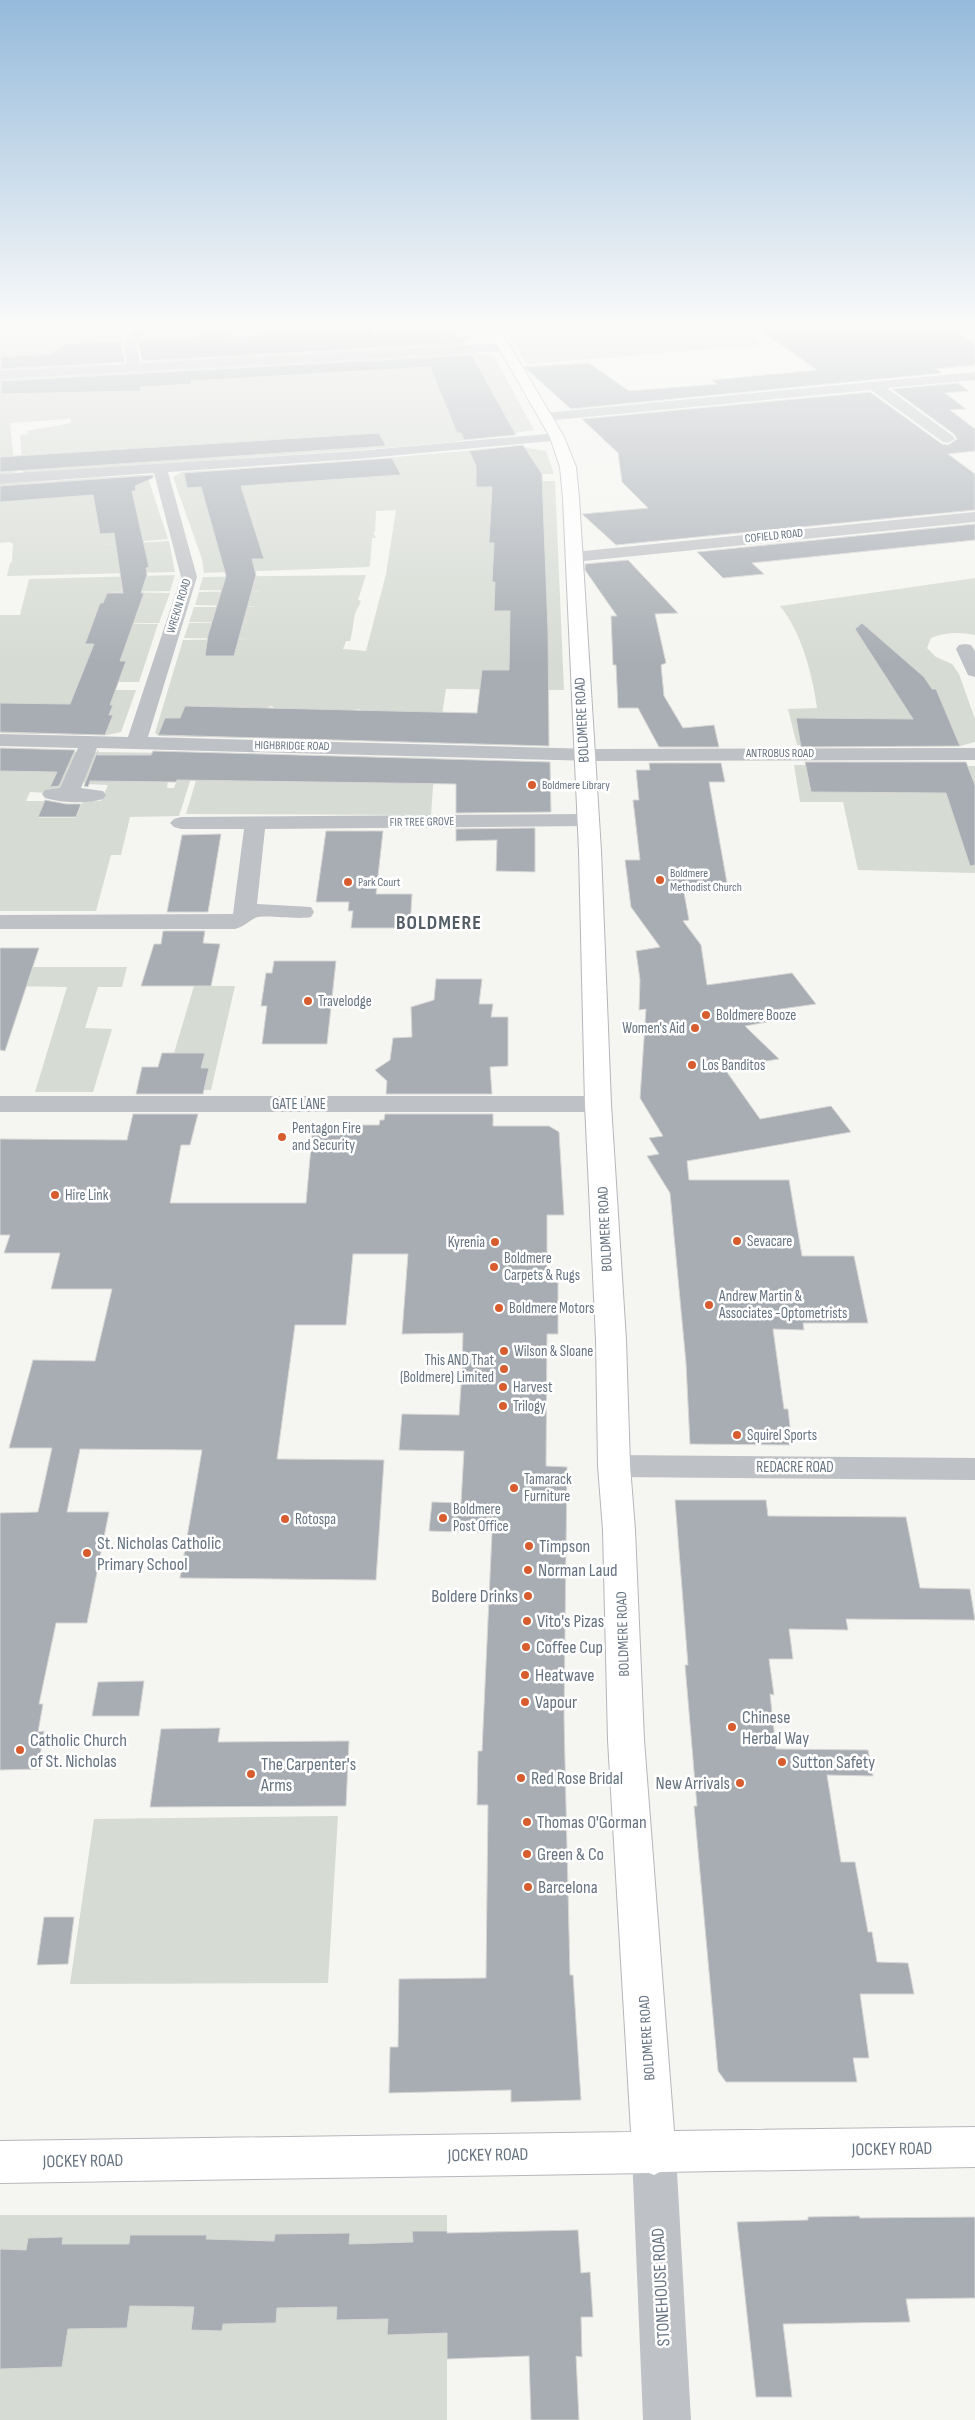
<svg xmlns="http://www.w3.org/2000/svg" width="975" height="2420" viewBox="0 0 975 2420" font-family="'Sofia Sans Condensed',sans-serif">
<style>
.green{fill:#d6dbd3}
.building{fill:#a7adb3;stroke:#d6d6d4}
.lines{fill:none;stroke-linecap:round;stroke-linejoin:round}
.major-casing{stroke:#b4b7bb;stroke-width:2}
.minor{fill:#bec1c5;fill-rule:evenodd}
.major{fill:#fff;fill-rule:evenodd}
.poi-dot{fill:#d85d2e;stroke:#fff;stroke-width:2}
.labels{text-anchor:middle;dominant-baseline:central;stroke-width:5;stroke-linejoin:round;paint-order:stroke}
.far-street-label{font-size:12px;fill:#667381;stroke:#fff}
.far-poi-label{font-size:12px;fill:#667381;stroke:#fff;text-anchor:start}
.street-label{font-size:15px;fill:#667381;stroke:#fff}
.poi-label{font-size:15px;fill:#667381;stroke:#fff;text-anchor:start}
.near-poi-label{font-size:18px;fill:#667381;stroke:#fff;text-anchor:start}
.near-street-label{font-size:18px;fill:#667381;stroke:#fff}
.district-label{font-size:20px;font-weight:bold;letter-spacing:1px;fill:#535d66;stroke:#fff}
</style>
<rect width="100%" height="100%" fill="#f5f5f1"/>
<!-- green -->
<g class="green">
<path d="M0,324H133L119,341L123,359L109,365L0,371Z"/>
<path d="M170,324H471L478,336L456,346L155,362L142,357L140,339L152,326Z"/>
<path d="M502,324H737L761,345L527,364Z"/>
<path d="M468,352L494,356L534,430L452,442L350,451L23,473L20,435L28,434L27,431L71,423L70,419L10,423L15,473L0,474V379Z"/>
<path d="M517,446L546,451L554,474H509V481H555L564,690L446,689L438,741L359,709L271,719L274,707L271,706L268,707L261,738L159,736L155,733L183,640L253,639L184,638L189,623H256L189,622L194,607H266L195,605L199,592L263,591L199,590L203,577L366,575L358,600L361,601C359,607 356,609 355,615C353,622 353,631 350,641H346L343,649L366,651L386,574L396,510L376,511L375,532H373L376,538H372L370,566L368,567L204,573L202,559L173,477L182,472L342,462Z"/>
<path d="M141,475L148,478L168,539L102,545L169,541L175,572L7,576L10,563L12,562L13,544L10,542L0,543V484Z"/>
<path d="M175,575L170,591L104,592L170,593L159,623H91L158,624L139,682H88L111,690H136L121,732L107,735L48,734L63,704L52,703L55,704L41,734L0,733V615H20L29,579Z"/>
<path d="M975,578V635C960,632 945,632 931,638L927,648L936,657L952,664L959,674L975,719V742L960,746L797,745L788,709L817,708C813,676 801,631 780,606Z"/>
<path d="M0,750L78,752L63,789L49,793L30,792L26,801H44L38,818H76L83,801H101L108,785L86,784L80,779L93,752L171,753L167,788H174L178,778H191L179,816L130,817L121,855H111L96,911H0Z"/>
<path d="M204,754L435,758L431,815L186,814Z"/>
<path d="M794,765L975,766V873L858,870L843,802H800Z"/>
<path d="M0,967H127L122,987H98L85,1028L112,1029L93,1092H35L67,987L0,986Z"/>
<path d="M194,986H235L211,1090H187L174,1053Z"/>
<path d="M338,1816L328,1983L70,1984L94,1819Z"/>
<rect x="0" y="2215" width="447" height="205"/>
</g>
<!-- building -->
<g class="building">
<path d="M197,324H224L227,337L370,329L373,336L438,326L464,339L466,343L142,361L138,344L142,340L200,337Z"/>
<path d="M757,324H806L814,331L825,334L839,331L844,327L842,324H919L933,332L954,330L975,343V365L936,369L942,373L571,409L524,367L589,363L629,391L717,384L712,380L817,370L761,331L766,330Z"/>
<path d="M123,341L121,344L125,362L1,369V357L51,354L63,344Z"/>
<path d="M472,355L516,435L464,440L461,433H457L430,367L191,381L192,384L140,387L141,391L1,394V381Z"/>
<path d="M958,383L969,391L945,393L966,409L950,410L975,429V451L948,454L975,474V510L616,545L582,514L648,508L622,482L618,453L582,419L870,392L942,444L948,445L957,439L954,434L892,389Z"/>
<path d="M379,433L386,446L0,472V457Z"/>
<path d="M523,445L542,474L548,630L549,746L158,735L165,718H180L185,706L477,713L482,670H509L510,611H494L495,582H492L494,543H489L492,487H476V466L469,451Z"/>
<path d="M392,458L401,475L241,486L264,559H252L256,575L234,656H205L208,635L226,576L201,487L187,488L184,473Z"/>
<path d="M153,475V478L135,486L136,491H132L149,567L146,568L147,575L141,593H144L120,661H126L110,705H113L109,715H113L105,735L0,732V703L70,704L94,644H85L100,603H103L107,593H123L114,533L100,534L93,495L0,502V486Z"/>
<path d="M975,524V540L752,563L764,574L723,578L697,552Z"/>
<path d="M628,560L678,613L655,614L666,663L661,665L664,696L683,728L714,725L719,747H659L638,708H618L616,665H613L611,616H617L585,570V564Z"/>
<path d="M862,623L924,677L932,689H936L960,746L801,747L796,718L913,719L855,629Z"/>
<path d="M0,748L75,750L59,786L50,787L57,772L0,771Z"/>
<path d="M98,750L97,755H151L153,751L550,762L551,812L456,813V784L177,780L176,782L90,781L88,787L84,786Z"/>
<path d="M805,762H966L975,785V865L970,866L946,793L811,792Z"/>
<path d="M649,763H721L725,782H709L727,883H692L694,893H684L689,920L683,921L701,945L707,985L792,973L816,1004L767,1011L773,1021L745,1026L779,1059L724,1068L760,1119L831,1106L851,1132L687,1161L689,1180H789L802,1256H854L868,1323H803L804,1330L773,1329L784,1409H788L792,1445L690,1444L686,1363L670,1193L647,1156L659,1154L649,1138L663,1136L640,1098L646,1009L639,1010L640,980L636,951L660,947L631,907L625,860H640L633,800H639L636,770H650Z"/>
<path d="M45,800L66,804H81L76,817H38Z"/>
<path d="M535,828V872L496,871L497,840L456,841V829Z"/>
<path d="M326,831H383L376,894H412L410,928H351L353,911H348L349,902H316Z"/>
<path d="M221,834L208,912H167L182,835Z"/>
<path d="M163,931H205L203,943L220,944L211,986H141L154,944H161Z"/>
<path d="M0,948H39L5,1051L0,1050Z"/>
<path d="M274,961H336L327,1044H262L267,1006H261L266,973H272Z"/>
<path d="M436,979H482L479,1004H493L491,1017H508V1066L490,1067L492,1094H386L387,1081L375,1070L390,1060L393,1038L412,1037L411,1007L434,1000Z"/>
<path d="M162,1053H205L201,1068H209L203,1094H136L142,1067H158Z"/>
<path d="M133,1114H198L190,1145H181L170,1203H306L313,1125H379L380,1120H384L385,1114H493V1126H549L559,1132L564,1215H547V1282H558V1334H547L546,1466L567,1467L564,1717L566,1806L570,1975H573L581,2100L511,2102V2090L389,2093L390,2047H398L399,1979L486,1978L488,1805H477L478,1751H482L492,1533L429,1531L432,1502L461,1503L464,1451L399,1450L402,1414L459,1415L462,1372L463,1333L402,1334L408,1254H353L346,1325H295L277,1459L384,1460L376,1580L180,1578L202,1450L80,1449L67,1512H109L87,1623H56L39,1704H43L38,1732L44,1731L38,1769L0,1770V1513L38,1512L52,1448H9L33,1360L95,1361L112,1289H51L60,1253H4L10,1235H0V1139L127,1140Z"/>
<path d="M675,1500H766L768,1516L906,1517L920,1588L970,1589L975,1620L846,1619L848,1630L789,1629L793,1659H769L774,1695L770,1694L776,1749L868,1750L873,1776L827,1775L841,1862H855L868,1932H872L877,1962L908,1963L914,1994H860L869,2058H853L857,2082H726L718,2071L694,1806H697L685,1665H688Z"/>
<path d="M144,1681L139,1716H92L98,1682Z"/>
<path d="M220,1728L218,1742L349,1741L346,1806L150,1807L161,1729Z"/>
<path d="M44,1917H74L68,1964L37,1965Z"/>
<path d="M859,2216L860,2218L975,2217V2298L906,2299L910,2322L783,2324L792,2397H756L737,2222L808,2220V2217Z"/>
<path d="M578,2230L581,2273L590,2272L593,2317H581L582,2357L576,2356L579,2420H531L529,2356L447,2359V2333L387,2335L388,2319L336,2320L337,2307L277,2308L276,2323L223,2324L222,2331L191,2330L194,2307L130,2306L127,2328L68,2329L62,2367L0,2369V2249L26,2250L28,2238L63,2237L62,2244H129L130,2235H207L206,2239L274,2241L275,2234L350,2233L349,2244L413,2242L412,2231H447V2233Z"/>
</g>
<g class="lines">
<!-- major casing -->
<g class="major-casing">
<path id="major" d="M485,324H497L564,437L576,467L579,498L601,851L611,1104L626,1340L630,1466L635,1530L644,1740L674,2131L975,2127V2167L660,2172L654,2175L649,2173L0,2183V2141L631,2132L608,1740L603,1530L598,1466L596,1340L585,1104L579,851L563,498L560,467L550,437Z"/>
</g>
<!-- minor -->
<g class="minor">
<path d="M138,324H151L136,344L140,363L504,343L511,347L504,351L0,379V371L127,364L123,344Z"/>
<path d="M808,324H840L842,327C834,335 815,333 808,324Z"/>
<path d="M955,324H975V329H956Z"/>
<path d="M975,372V380L887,388L953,436L955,439L948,443L943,442L871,390L544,421L537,417L544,413Z"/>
<path d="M557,433L562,434L564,437L562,440L357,459L168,472L197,577L148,737L595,749L975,748V760L595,761L97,748L81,788L103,791L106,795L103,799C86,804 62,803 45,798L42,794L45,790L60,788L78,748L0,746V734L128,737L181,577L154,473L0,484V474L357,451Z"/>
<path d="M975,512V522L574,562L568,561L566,557L568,553L574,552Z"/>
<path d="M965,644L971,645L975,651V677L968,675L956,649L959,645Z"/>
<path d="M588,814L595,816L598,820L595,824L588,826L265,829L257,904L311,907L314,912L311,917C296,920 264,914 255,918C249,921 245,926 235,929H0V915L233,914L244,829H181L174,827L170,823L174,819L181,817Z"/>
<path d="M0,1096H598L607,1099L611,1104L607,1109L598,1112H0Z"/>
<path d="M614,1455L975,1458V1480L614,1477L603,1474L598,1466L603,1458Z"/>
<path d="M654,2133L669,2139L676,2154L691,2420H643L632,2154L639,2139Z"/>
</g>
<!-- major -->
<use href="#major" class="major"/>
</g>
<!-- sky -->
<linearGradient id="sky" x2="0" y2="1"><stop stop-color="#95badb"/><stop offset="0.49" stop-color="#fafaf9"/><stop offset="1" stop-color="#fafaf9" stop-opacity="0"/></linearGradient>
<rect width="975" height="663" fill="url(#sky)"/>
<!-- markers -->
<g class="poi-dot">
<circle cx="532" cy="785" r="5"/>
<circle cx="660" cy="880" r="5"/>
<circle cx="348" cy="882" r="5"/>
<circle cx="308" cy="1001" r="5"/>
<circle cx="706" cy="1015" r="5"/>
<circle cx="695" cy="1028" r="5"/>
<circle cx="692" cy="1065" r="5"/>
<circle cx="282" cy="1137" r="5"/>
<circle cx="55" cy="1195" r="5"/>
<circle cx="737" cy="1241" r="5"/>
<circle cx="495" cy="1242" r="5"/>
<circle cx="494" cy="1267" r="5"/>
<circle cx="709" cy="1305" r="5"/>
<circle cx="499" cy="1308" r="5"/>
<circle cx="504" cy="1351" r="5"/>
<circle cx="504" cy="1369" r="5"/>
<circle cx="503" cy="1387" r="5"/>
<circle cx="503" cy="1406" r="5"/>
<circle cx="737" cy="1435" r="5"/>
<circle cx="514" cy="1488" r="5"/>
<circle cx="443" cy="1518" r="5"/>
<circle cx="285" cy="1519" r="5"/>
<circle cx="529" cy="1546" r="5"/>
<circle cx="87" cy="1553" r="5"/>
<circle cx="528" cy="1570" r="5"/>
<circle cx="528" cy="1596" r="5"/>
<circle cx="527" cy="1621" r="5"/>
<circle cx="526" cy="1647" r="5"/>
<circle cx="525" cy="1675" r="5"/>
<circle cx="525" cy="1702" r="5"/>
<circle cx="732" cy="1727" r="5"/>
<circle cx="20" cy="1750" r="5"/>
<circle cx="782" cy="1762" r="5"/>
<circle cx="251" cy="1774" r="5"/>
<circle cx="521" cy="1778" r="5"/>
<circle cx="740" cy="1783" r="5"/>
<circle cx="527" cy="1822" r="5"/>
<circle cx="527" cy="1854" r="5"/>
<circle cx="528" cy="1887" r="5"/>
</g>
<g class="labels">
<!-- far-street labels -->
<g class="far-street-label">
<text transform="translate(774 536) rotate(-6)">COFIELD ROAD</text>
<text transform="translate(179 606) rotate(-73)">WREKIN ROAD</text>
<text transform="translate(292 746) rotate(1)">HIGHBRIDGE ROAD</text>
<text x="780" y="753">ANTROBUS ROAD</text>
<text transform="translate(422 822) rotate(-1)">FIR TREE GROVE</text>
</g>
<!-- far-poi labels -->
<g class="far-poi-label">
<text x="542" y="785">Boldmere Library</text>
<text x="670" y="873">Boldmere<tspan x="670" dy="14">Methodist Church</tspan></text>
<text x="358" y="882">Park Court</text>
</g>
<!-- street labels -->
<g class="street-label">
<text transform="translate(582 720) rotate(-93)">BOLDMERE ROAD</text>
<text x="299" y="1104">GATE LANE</text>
<text transform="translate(605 1229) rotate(-93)">BOLDMERE ROAD</text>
<text x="795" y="1467">REDACRE ROAD</text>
<text transform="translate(623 1634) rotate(-92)">BOLDMERE ROAD</text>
<text transform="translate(647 2038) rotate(-94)">BOLDMERE ROAD</text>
</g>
<!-- poi labels -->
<g class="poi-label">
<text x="318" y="1001">Travelodge</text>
<text x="716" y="1015">Boldmere Booze</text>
<text x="685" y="1028" text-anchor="end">Women's Aid</text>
<text x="702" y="1065">Los Banditos</text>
<text x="292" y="1128">Pentagon Fire<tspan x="292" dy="17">and Security</tspan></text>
<text x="65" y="1195">Hire Link</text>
<text x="747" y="1241">Sevacare</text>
<text x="485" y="1242" text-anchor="end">Kyrenia</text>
<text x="504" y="1258">Boldmere<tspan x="504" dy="17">Carpets &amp; Rugs</tspan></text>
<text x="719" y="1296">Andrew Martin &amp;<tspan x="719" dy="17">Associates -Optometrists</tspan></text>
<text x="509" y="1308">Boldmere Motors</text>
<text x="514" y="1351">Wilson &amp; Sloane</text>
<text x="494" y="1360" text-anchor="end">This AND That<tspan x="494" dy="17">(Boldmere) Limited</tspan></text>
<text x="513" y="1387">Harvest</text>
<text x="513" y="1406">Trilogy</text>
<text x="747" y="1435">Squirel Sports</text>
<text x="524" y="1479">Tamarack<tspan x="524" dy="17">Furniture</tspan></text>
<text x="453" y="1509">Boldmere<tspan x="453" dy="17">Post Office</tspan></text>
<text x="295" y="1519">Rotospa</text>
</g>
<!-- near-poi labels -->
<g class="near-poi-label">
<text x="97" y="1543">St. Nicholas Catholic<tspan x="97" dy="21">Primary School</tspan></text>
<text x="539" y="1546">Timpson</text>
<text x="538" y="1570">Norman Laud</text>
<text x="518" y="1596" text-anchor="end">Boldere Drinks</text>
<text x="537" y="1621">Vito's Pizas</text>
<text x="536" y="1647">Coffee Cup</text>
<text x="535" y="1675">Heatwave</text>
<text x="535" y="1702">Vapour</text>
<text x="742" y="1717">Chinese<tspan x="742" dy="21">Herbal Way</tspan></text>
<text x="30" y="1740">Catholic Church<tspan x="30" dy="21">of St. Nicholas</tspan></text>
<text x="792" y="1762">Sutton Safety</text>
<text x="261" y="1764">The Carpenter's<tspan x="261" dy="21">Arms</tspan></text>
<text x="531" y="1778">Red Rose Bridal</text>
<text x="730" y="1783" text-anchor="end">New Arrivals</text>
<text x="537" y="1822">Thomas O'Gorman</text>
<text x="537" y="1854">Green &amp; Co</text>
<text x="538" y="1887">Barcelona</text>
</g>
<!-- near-street labels -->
<g class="near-street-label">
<text transform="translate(892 2149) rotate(-1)">JOCKEY ROAD</text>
<text transform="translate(488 2155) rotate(-1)">JOCKEY ROAD</text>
<text transform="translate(83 2161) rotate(-1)">JOCKEY ROAD</text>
<text transform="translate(661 2287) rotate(-93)">STONEHOUSE ROAD</text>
</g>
<!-- district labels -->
<g class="district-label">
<text x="439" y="923">BOLDMERE</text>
</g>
</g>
</svg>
